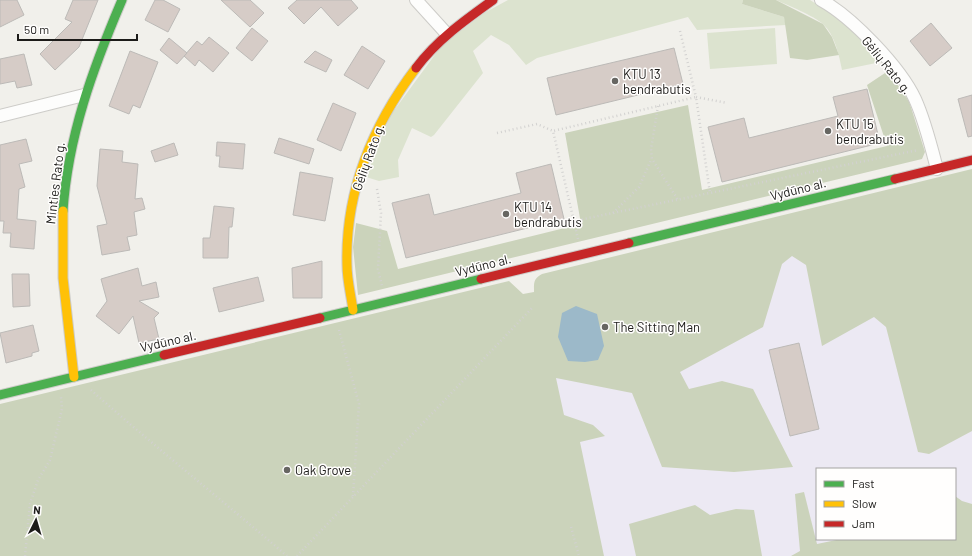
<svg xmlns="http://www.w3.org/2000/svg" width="972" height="556" viewBox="0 0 972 556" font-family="Barlow,sans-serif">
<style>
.commercial{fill:#ece9f3;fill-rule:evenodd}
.green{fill:#dce3cf}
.forest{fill:#cbd3bb}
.water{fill:#9cb9c9}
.building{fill:#d6ccc7;stroke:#bcbab7}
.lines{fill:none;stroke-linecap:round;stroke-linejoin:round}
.street-casing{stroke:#cdccc8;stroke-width:14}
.fast-casing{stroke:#cdccc8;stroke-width:11}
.slow-casing{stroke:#cdccc8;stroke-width:11}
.jam-casing{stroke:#cdccc8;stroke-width:11}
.path{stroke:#d2d1d0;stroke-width:2.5;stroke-dasharray:1 3;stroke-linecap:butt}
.street{stroke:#fdfdfc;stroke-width:12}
.fast{stroke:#4caf50;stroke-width:9}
.slow{stroke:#ffc107;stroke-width:9}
.jam{stroke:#c62828;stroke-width:9}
.poi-dot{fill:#676662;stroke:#fffefd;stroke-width:1.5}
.labels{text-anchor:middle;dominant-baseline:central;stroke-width:3;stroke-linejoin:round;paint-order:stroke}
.street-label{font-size:13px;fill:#1c1b19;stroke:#fffefd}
.poi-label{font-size:13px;fill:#1c1b19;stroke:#fffefd;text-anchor:start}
</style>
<rect width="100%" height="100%" fill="#f1f0eb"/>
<!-- commercial -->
<path class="commercial" d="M972,188V556H594L534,292ZM817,469H955V539H817Z"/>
<!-- green -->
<g class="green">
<path d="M508,0H743L742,4L784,17L786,25L697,30L688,17L537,58L526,65L509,45L491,35L473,51L483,73L434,135L431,137L412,128L398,160L399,177L379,181L366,177L390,116L442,45L484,13Z"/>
<path d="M776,0H810L840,19L867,45L881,62L842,70C839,55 835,35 823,24C814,16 788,5 776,0Z"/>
<path d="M775,28L777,64L710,69L707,33Z"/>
</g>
<!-- forest -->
<g class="forest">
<path d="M743,0H776L823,24L832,37L839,55L807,60L790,58L784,17L742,4Z"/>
<path d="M888,71L909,101L925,152L922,159L358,295L353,247L356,223L387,231L398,269L581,224L565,133L688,105L702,190L887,146L867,85Z"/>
<path d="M972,169V431L929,454L918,452L886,327L874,317L822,346L806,265L792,256L782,264L763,327L680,372L689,389L722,381L753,389L793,467L734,472L662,467L632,393L556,378L564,415L593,425L605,436L580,442L604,556H0V404L509,281L523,294L534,292C534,283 533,279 542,274Z"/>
<path d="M804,492L817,544L841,539H955V496L962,501L972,504V556H791L800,551L795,494Z"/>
<path d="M695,505L710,515L736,509L754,510L762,556H636L629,524Z"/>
</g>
<!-- water -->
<path class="water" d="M576,306L597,314L604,346L598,360L585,362L568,361L558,337L562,313Z"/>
<!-- building -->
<g class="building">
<path d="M0,0H17L24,15L0,27Z"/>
<path d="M73,0H98L79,47L55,70L40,54L72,22L65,19Z"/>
<path d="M155,0H163L180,9L168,32L145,20Z"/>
<path d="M221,0H250L264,13L250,27Z"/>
<path d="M297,0H351L358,8L338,26L321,7L304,24L288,8Z"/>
<path d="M931,23L952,48L930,66L910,41Z"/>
<path d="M252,28L268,41L252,61L236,48Z"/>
<path d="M209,37L229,53L213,72L199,60L195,66L184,56L197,41L202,45Z"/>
<path d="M169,38L187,53L177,64L160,50Z"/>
<path d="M362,46L385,61L368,89L344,75Z"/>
<path d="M674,48L683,84L556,115L547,78Z"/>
<path d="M130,51L158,62L140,108L133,105L129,114L109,106Z"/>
<path d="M315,51L332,60L326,72L304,62Z"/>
<path d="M24,54L32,85L17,88L15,81L0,84V59Z"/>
<path d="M867,89L880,143L722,182L708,127L744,118L749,138L838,116L833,97Z"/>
<path d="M972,95V136L968,137L958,99Z"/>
<path d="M333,103L356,113L341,151L317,140Z"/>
<path d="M279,138L314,149L309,164L274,153Z"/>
<path d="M26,139L32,161L19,164L25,187L19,189L17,219L36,221L34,249L10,247L11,233H3L4,221H0V145Z"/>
<path d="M217,142L245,144L243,169L219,167L220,156H216Z"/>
<path d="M174,143L178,155L155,162L151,151Z"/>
<path d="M100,149L123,151L122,162L138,164L135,199L142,198L145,209L134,212L137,235L127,237L130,250L102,255L97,226L107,224L97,186Z"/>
<path d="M551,164L564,219L406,258L392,203L429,194L434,215L521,193L516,173Z"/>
<path d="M300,172L333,178L325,221L293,215Z"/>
<path d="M214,206L234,208L232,227H229L228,258H203V238H210Z"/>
<path d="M322,261V298H293L292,268Z"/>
<path d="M138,268L142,286L156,282L159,297L139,301L159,313L154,318L159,339L139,343L133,316L119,334L96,316L107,301L101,279Z"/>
<path d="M12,274H29L30,306L13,307Z"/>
<path d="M258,277L264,301L219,312L213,288Z"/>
<path d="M33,325L39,351L32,353V356L6,363L0,333Z"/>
<path d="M799,343L819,429L790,436L769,350Z"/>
</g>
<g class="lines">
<!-- street casing -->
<g class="street-casing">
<g id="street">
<path d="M416,0L446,33"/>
<path d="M821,0C852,17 900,67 915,99C925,121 931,146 937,169"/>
<path d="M0,116L84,95"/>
</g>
</g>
<!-- fast casing -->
<g class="fast-casing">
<g id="fast">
<path d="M63,211C68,136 93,68 122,0"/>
<path d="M629,243L895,179"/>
<path d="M320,318L481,279"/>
<path d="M0,395L164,355"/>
</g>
</g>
<!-- slow casing -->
<g class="slow-casing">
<g id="slow">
<path d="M63,211V278L74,377"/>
<path d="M353,310C351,295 347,280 347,265C345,192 373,125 416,68"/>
</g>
</g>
<!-- jam casing -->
<g class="jam-casing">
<g id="jam">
<path d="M416,68C437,40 465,20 493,0"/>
<path d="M895,179L972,160"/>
<path d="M481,279L629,243"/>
<path d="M164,355L320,318"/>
</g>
</g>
<!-- path -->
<g class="path">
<path d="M680,31L696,97L727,103"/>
<path d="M658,106L651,149L652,159L678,200"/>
<path d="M497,133L537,124L553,131"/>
<path d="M377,189L381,213L378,269L382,286"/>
<path d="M613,213L639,187L651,160"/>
<path d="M574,221L918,150"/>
<path d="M578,239L553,131L696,97L710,193"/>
<path d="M339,330L359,404L353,496"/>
<path d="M91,390C155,447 222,500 287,556"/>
<path d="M571,527L579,556"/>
<path d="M25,556L30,504L38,480L50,460L62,409L61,397"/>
<path d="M297,556L532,308"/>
</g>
<!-- street -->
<use href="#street" class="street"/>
<!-- fast -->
<use href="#fast" class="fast"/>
<!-- slow -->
<use href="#slow" class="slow"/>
<!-- jam -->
<use href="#jam" class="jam"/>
</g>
<!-- markers -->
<g class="poi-dot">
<circle cx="615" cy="81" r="4"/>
<circle cx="828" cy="131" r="4"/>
<circle cx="506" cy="214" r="4"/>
<circle cx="605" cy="327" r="4"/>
<circle cx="287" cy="470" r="4"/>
</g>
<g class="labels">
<!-- street labels -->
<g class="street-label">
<text transform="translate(887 65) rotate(51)">Gėlių Rato g.</text>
<text transform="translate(368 157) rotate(-70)">Gėlių Rato g.</text>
<text transform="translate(55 183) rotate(-83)">Minties Rato g.</text>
<text transform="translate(798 189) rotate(-14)">Vydūno al.</text>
<text transform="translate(483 265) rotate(-14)">Vydūno al.</text>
<text transform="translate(168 341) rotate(-13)">Vydūno al.</text>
</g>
<!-- poi labels -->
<g class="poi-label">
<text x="623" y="74">KTU 13<tspan x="623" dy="15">bendrabutis</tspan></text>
<text x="836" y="124">KTU 15<tspan x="836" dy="15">bendrabutis</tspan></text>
<text x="514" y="207">KTU 14<tspan x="514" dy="15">bendrabutis</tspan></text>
<text x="613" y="327">The Sitting Man</text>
<text x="295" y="470">Oak Grove</text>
</g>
</g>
<!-- legend -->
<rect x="816" y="468" width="140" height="72" fill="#fffefd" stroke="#a4a3a2"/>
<rect x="824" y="481" width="20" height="6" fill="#4caf50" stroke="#a4a3a2"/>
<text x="852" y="488" font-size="12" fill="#1c1b19">Fast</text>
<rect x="824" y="501" width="20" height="6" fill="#ffc107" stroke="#a4a3a2"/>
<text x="852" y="508" font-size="12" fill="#1c1b19">Slow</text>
<rect x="824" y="521" width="20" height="6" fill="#c62828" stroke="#a4a3a2"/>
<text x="852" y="528" font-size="12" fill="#1c1b19">Jam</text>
<!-- north arrow -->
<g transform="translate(36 520) rotate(5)" stroke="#fffefd" stroke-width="3" paint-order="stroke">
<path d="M0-3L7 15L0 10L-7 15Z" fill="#1c1b19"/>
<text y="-6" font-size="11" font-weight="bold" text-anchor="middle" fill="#1c1b19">N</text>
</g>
<!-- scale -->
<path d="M18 34v6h119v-6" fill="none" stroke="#1c1b19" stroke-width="2"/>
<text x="24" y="34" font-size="12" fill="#1c1b19" stroke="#fffefd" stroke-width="3" paint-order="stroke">50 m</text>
</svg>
